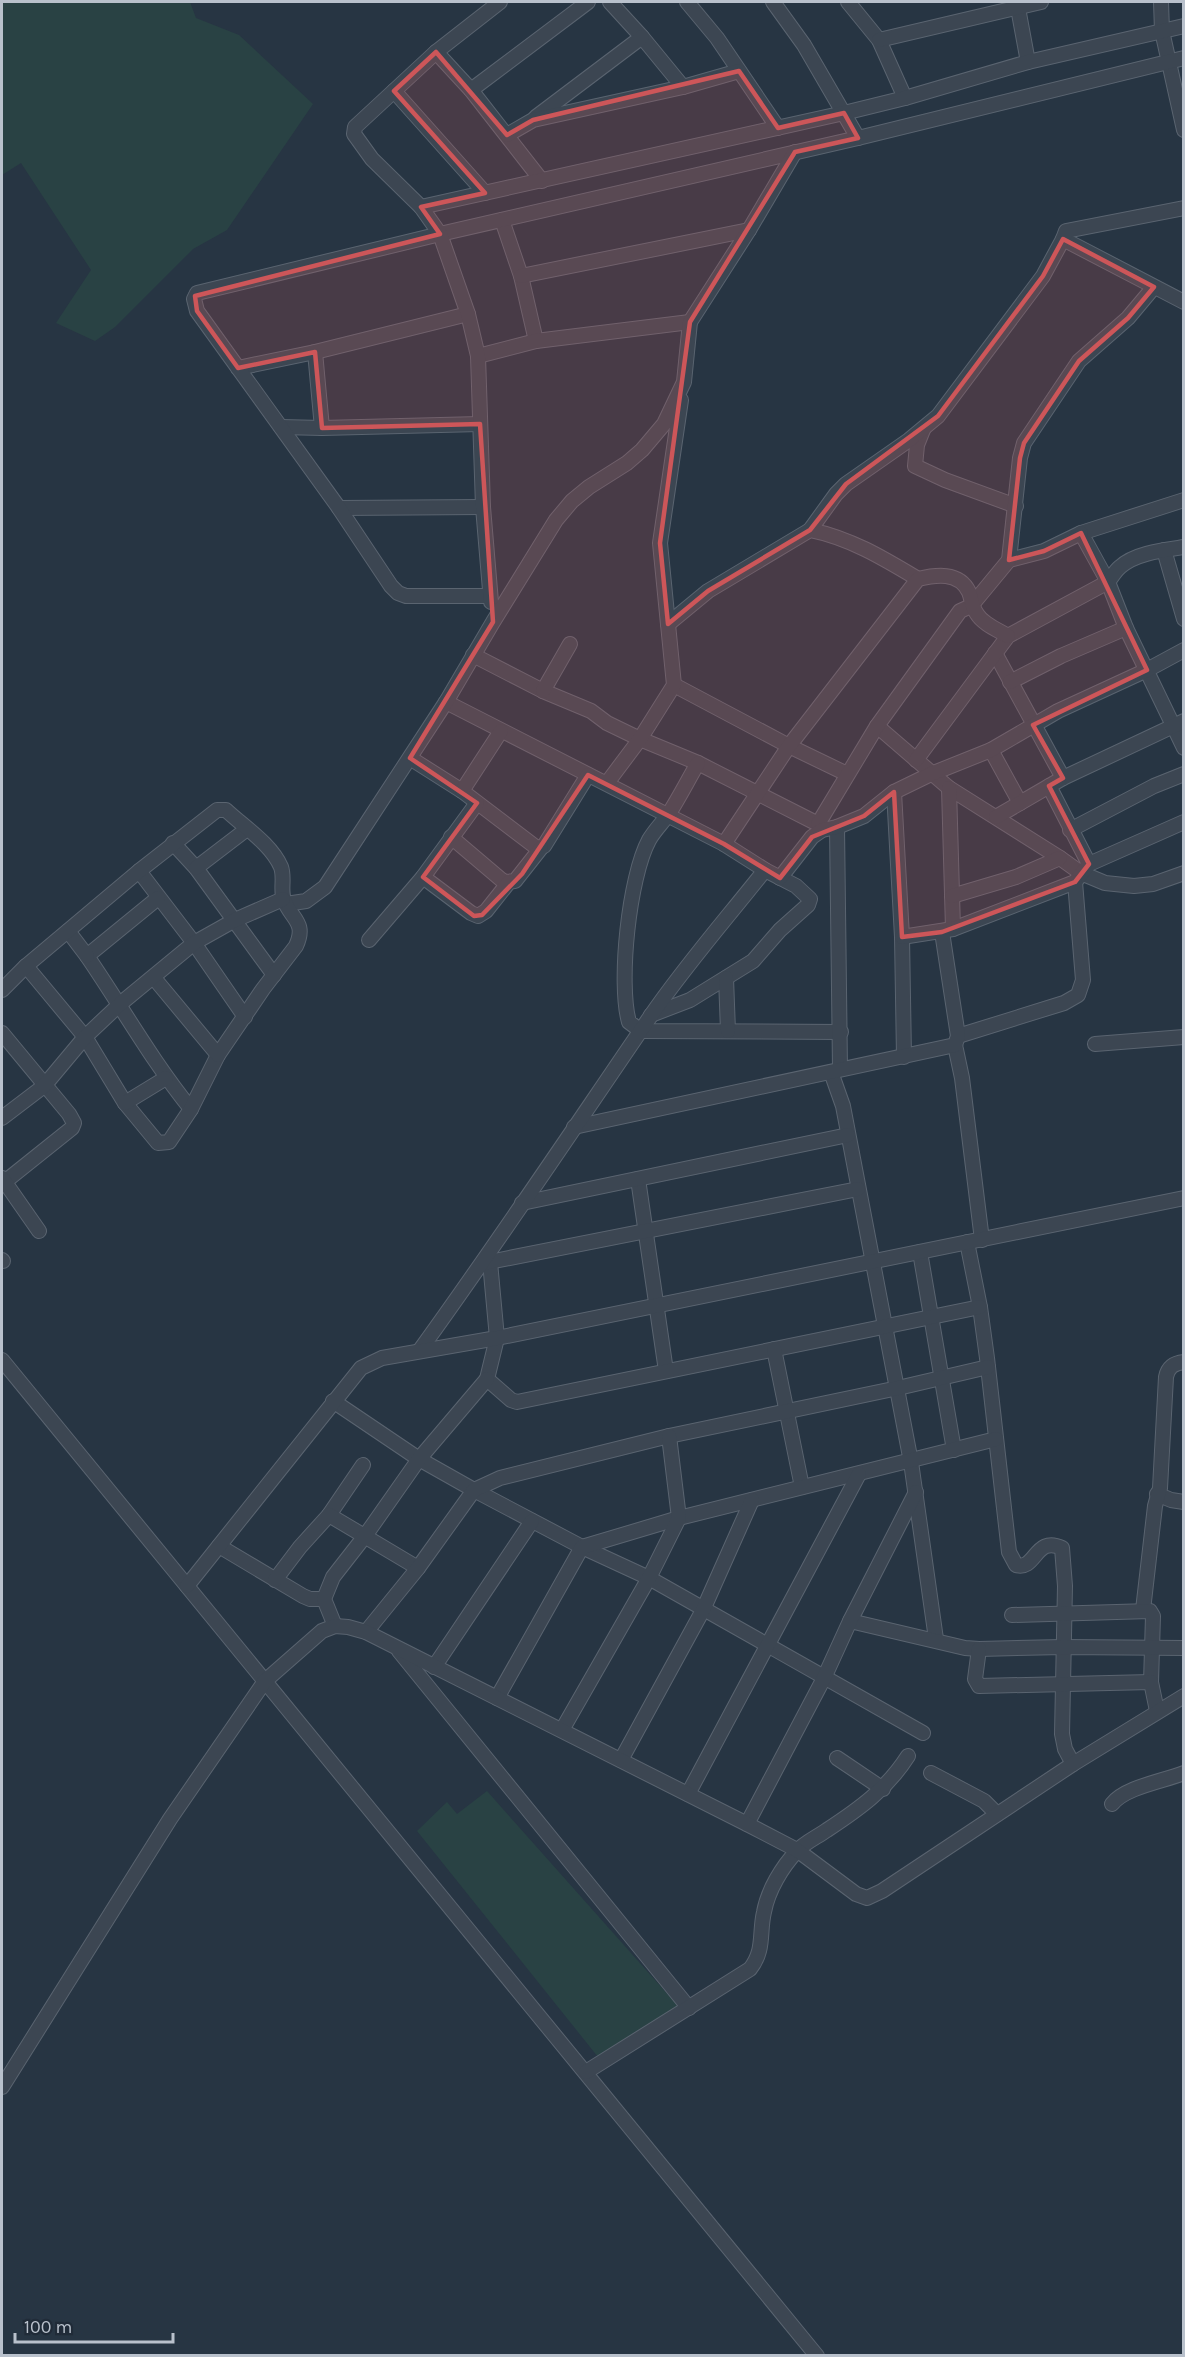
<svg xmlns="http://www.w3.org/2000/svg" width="1185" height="2357" viewBox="0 0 1185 2357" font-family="Karla,sans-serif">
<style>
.green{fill:#294244}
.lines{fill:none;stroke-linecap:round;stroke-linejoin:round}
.minor-casing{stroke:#5a6470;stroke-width:16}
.minor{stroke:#3c4652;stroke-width:14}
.marked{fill:#cd5659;fill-opacity:0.2;stroke:#cd5659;stroke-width:4.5;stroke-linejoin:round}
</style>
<rect width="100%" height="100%" fill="#273543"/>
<!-- green -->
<g class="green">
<path d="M2,2H190L196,18L239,35L313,104L227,230L193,249L115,327L95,341L56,323L91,270L21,163L2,175Z"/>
<path d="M487,1791L679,2007L598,2057L417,1831L447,1802L457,1814Z"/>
</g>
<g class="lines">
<!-- minor casing -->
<g class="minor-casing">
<g id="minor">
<path d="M610,2L642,37L683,87"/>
<path d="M687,2L717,38L778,128"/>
<path d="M773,2L804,45L858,138"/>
<path d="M848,2L879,40L905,98"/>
<path d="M1161,2L1162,31L1184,130"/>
<path d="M1018,8L1028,62"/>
<path d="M879,40L1041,2"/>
<path d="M436,52L471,90L542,181"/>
<path d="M471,90L588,2"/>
<path d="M394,91L485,193"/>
<path d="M536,117L642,37"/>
<path d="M507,135L533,120L683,87L739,71"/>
<path d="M421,207L844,113L905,98L1028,62L1184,26"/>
<path d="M502,220L521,276L536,341"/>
<path d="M1063,239L1184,302"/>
<path d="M521,276L749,230"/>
<path d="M315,352L322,428"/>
<path d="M478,356L536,341L690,322"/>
<path d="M238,368L315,352L468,314"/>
<path d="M281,427L322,428L480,424"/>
<path d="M923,430L917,445L915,466L945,480L1016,506"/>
<path d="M1184,500L1081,533L1108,582L1126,628L1184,748"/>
<path d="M339,508L483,507"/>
<path d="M810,530L836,494L846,484L909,440L938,416L1043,276L1063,239L1066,231L1184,208"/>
<path d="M1164,550L1184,619"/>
<path d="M1009,560L1044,551L1081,533"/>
<path d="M490,596H406L398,593L391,586L339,508L197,311L194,299L197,293L440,234L858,138L1184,58"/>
<path d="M491,602L483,507L478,356L468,314L440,234L421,207L372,159L354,134L355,127L436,52L500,2"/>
<path d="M668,624L708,591L810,530C850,538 883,558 918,579"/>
<path d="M995,653L1063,778"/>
<path d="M473,655L543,691L591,711L607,723L640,739L698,763L818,824L822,830"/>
<path d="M1010,682L1061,656L1126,628"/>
<path d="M674,685L789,746L847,774"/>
<path d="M543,691L570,644"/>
<path d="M446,702L724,844L765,870L796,886L810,899L808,905L780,930L753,961L690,1000L651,1015"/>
<path d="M877,726L949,788L1060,858L1081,873L1105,883L1134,886L1153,884L1184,873"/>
<path d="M991,750L1020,803"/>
<path d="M410,758L462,791L537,848L544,846L588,775"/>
<path d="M916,760L1008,636L1108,582C1112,577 1115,571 1120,567C1135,553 1164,550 1184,547"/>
<path d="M698,763C688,780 679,798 668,815C662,823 654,831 649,840C629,877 618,983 629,1022L641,1031L841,1032"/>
<path d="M607,783L640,739L674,685L660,543L681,400"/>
<path d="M1049,786L1089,864"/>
<path d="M949,788L953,929"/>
<path d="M462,791L501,731"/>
<path d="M894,792L902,937L904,1057"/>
<path d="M996,817L1063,778L1184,721"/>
<path d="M818,824L877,726L960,611L971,606L1009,560L1020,458L1024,443L1079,361L1128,318L1154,287"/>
<path d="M837,827L840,1069"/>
<path d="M1070,830L1154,786L1184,774"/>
<path d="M451,837L504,882L515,881L541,848"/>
<path d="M173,843L196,868L274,975"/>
<path d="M724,844L789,746L918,579C935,575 959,571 969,592C972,599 971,606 977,614C983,624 998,630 1008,636"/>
<path d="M196,868L247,829"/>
<path d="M139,871L194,943L245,1017"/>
<path d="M423,877L471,913L478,916L486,911L509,882"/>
<path d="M780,878L812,837L822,830L837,827L864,816L894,792L931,774L991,750L1058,711L1147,670L1184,650"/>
<path d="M952,896L1016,877L1060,858"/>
<path d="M158,898L87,956C122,1007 152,1061 191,1109"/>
<path d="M286,904L306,901L325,887L446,702L493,622L556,520L572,501L589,487L627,463L642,450L664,424L684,382L690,322L749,230L795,152"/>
<path d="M68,931L87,956"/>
<path d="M902,937L953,929L1075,882L1089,864L1184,822"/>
<path d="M369,940L423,877L477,803"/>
<path d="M26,966L85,1037L125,1103L158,1143L169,1142L191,1109L218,1055"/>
<path d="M726,978L728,1031"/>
<path d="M2,990L26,966L139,871L217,810H226C244,827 271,844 281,867C285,878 280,890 284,900C291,919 307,922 296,946L263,989L218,1055L154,978"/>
<path d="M2,1033L69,1114L74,1123L72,1128L2,1184"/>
<path d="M958,1036L1064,1003L1078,995L1083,980L1075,882"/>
<path d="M1095,1044L1184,1037"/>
<path d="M955,1045L962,1078L982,1240"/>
<path d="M831,1072L843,1106L911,1462L936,1639"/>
<path d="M125,1103L166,1078"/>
<path d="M2,1118L44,1086L85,1037L120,1004L194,943L235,920L283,899"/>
<path d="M574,1127L955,1045L958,1036L942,932"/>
<path d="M2,1178L39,1231"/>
<path d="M638,1179L666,1371"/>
<path d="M522,1203L848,1135"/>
<path d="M967,1242L980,1307L987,1358L1009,1552L1016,1565C1036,1571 1035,1535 1062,1548L1065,1586L1062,1734L1065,1749L1073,1764"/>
<path d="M920,1252L954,1450"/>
<path d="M2,1260L3,1261"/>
<path d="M490,1262L497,1338L487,1379L511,1400L517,1402L980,1307"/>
<path d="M484,1263L858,1189"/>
<path d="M774,1349L802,1487"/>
<path d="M420,1350C499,1241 574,1128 650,1017C684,967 727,918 765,870"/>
<path d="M2,1360L817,2356"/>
<path d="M333,1401L419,1459L474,1490L582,1547L649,1578L923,1733"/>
<path d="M1157,1494L1171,1500L1184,1502"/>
<path d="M329,1515L363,1465"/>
<path d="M219,1546L303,1596L310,1599H324"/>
<path d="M275,1580L300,1547L329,1515L418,1568"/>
<path d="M187,1586L361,1368L382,1358L497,1338L1184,1198"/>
<path d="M1143,1610L1155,1506L1160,1488L1166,1377C1168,1367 1174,1363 1184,1362"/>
<path d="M1012,1615L1150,1611L1153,1616L1151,1682"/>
<path d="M850,1621L965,1648L979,1649L1063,1647L1184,1648"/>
<path d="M335,1626L324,1599L333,1577L365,1536L419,1459L487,1379"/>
<path d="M366,1632L418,1568L474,1490L500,1478L669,1436L898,1388L988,1367"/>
<path d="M979,1649L975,1679L979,1686L1151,1682L1157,1711"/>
<path d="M399,1651L689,2008"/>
<path d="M434,1667L532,1521"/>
<path d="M497,1698L582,1547L679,1518L996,1439"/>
<path d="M562,1730L649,1578L679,1518L669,1436"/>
<path d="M837,1758L883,1789"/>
<path d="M621,1760L703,1610L752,1500"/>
<path d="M931,1773L984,1801L997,1814"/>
<path d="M688,1794L859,1474"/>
<path d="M1112,1804C1125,1787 1164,1781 1184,1773"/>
<path d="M747,1824L824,1678L850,1621L916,1492"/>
<path d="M586,2072L750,1969C765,1950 759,1933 764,1912C768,1890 782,1867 797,1851C804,1843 817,1837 827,1830C859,1809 887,1789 908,1756"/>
<path d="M2,2087L170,1819L265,1681L322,1631L335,1626L348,1627L366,1632L747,1824L797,1850L856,1894L867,1898L882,1891L1073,1764L1184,1696"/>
</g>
</g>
<!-- minor -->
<use href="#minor" class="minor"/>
</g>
<!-- marked area -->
<path class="marked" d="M436,52L507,135L533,120L739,71L778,128L844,113L858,138L795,152L690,322L660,543L668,624L708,591L810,530L846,484L938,416L1043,276L1063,239L1154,287L1128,318L1079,361L1024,443L1020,458L1009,560L1044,551L1081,533L1147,670L1033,725L1063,778L1049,786L1089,864L1075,882L942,932L902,937L894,792L864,816L812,837L780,878L724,844L588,775L522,874L482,915L474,916L423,877L477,803L410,758L493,622L480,424L322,428L315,352L238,368L197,311L195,296L440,234L421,207L485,193L394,91Z"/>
<!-- border -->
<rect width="1185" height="2357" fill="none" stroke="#b9c1cc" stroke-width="6"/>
<!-- scale -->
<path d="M15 2333v9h158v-9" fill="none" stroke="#b9c1cc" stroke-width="3"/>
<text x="24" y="2333" font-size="18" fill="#b9c1cc" stroke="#202b38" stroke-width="4.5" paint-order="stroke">100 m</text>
</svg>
